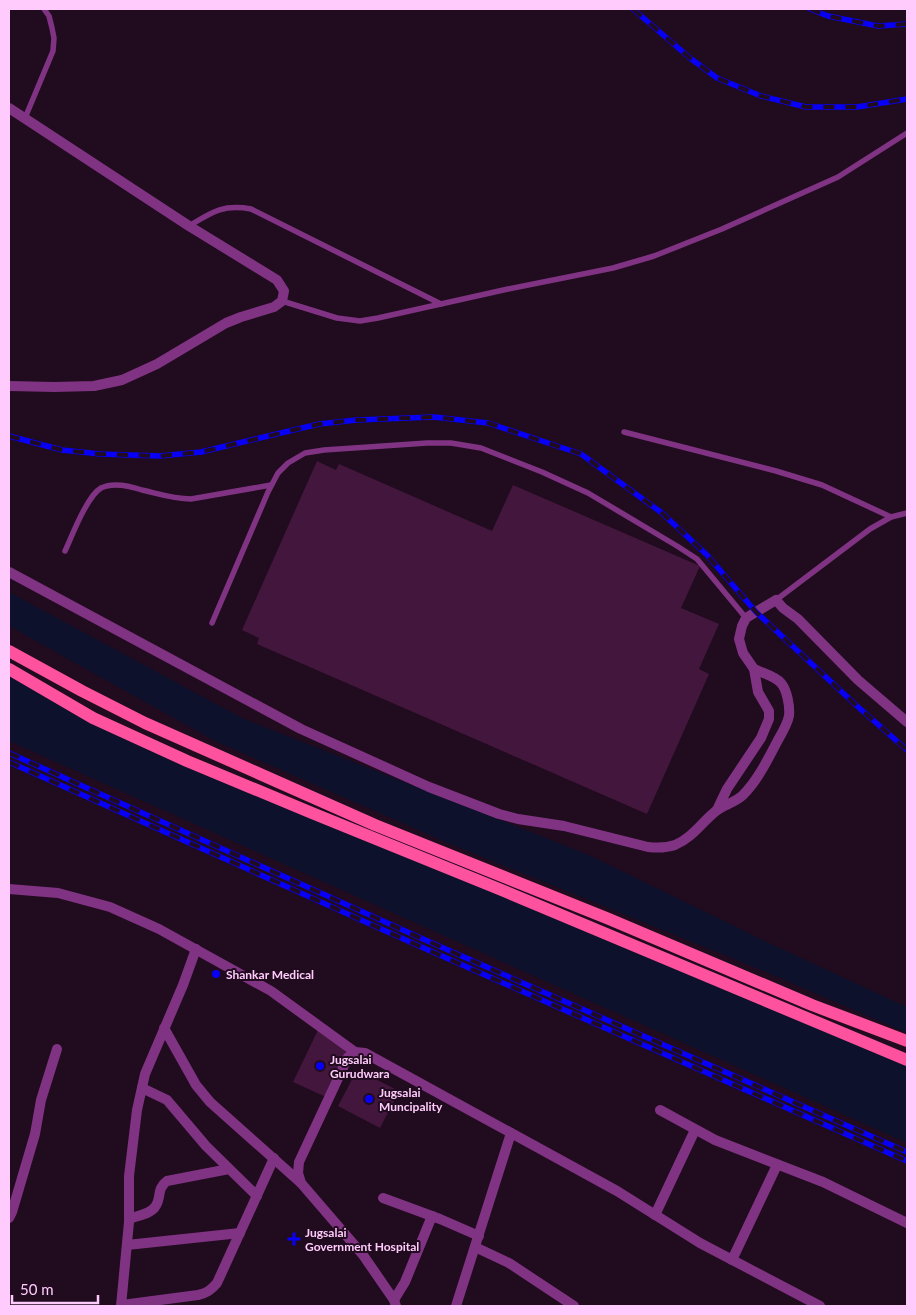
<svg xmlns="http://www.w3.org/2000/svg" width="916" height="1315" viewBox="0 0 916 1315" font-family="Lato,sans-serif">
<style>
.green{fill:#0e112b}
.building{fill:#43163d}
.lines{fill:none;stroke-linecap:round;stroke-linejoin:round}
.service{stroke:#813383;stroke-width:5.5}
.minor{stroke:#813383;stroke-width:10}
.tertiary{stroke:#813383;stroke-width:10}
.primary{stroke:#ff529e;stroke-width:12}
.rail-casing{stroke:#0800f6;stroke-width:5.5}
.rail{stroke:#210b1f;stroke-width:4;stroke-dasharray:11;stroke-linecap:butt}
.poi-dot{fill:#0800f6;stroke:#210b1f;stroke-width:2}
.labels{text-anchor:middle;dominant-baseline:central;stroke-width:4;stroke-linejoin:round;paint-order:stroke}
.poi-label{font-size:12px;font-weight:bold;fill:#ffcbfc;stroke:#210b1f;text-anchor:start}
</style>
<rect width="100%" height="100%" fill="#210b1f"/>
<!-- green -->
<g class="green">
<path d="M9,592L242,718L589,855L771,944L907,1007V1033L773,975L448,843L215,741L9,626Z"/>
<path d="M9,674L313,817L907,1066V1143L9,741Z"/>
</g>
<!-- building -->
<g class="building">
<path d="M317,461L336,470L339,464L492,531L513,485L700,566L681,608L719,624L699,669L709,674L647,814L257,644L259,638L242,630Z"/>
<path d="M318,1030L346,1051L326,1097L293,1082Z"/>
<path d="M357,1070L399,1091L380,1128L338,1106Z"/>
</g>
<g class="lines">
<!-- service -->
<g class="service">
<path d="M25,118L53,51L54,38L52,28L49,16L44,9"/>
<path d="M189,226C212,212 223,204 251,209L441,304"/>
<path d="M282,301L337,318L360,321L378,318L508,289L613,268L654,256L722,229L838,177L907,133"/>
<path d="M624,432L776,471L822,485L891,517"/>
<path d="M65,551C72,536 87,496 101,488C113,482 130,486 142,490C159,494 174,499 191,499L271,485"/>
<path d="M776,600L870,529L891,517L907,513"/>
<path d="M212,623L268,492L278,473L288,463L305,453L324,450L427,443H451L481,448L542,472L588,493L677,546L697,559L746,618"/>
</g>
<!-- minor -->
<g class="minor">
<path d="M9,572L301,729L429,787L499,814L518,819L564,826L648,847C657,848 666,848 675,845C692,838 702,822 716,811C724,805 736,802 743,795C758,780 768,759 778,740C782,733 787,725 789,716C790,706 787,690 781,683C775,676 762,673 754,669"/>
<path d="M717,810L727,789L761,738L769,719V711L758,692L754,669L743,653L739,639L742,626L746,618L776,600L783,608L798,619L858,680L907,722"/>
<path d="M164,1028L196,1085L210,1102L301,1183"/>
<path d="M142,1088L167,1100L206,1146L257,1196"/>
<path d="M660,1110L715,1140L823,1182L907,1223"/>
<path d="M383,1198L440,1219L479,1236"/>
<path d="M655,1215L695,1130"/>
<path d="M9,1218L12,1212L35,1134L41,1100L57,1049"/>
<path d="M129,1219C137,1216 150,1214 155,1207C162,1198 156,1189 167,1181L229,1169"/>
<path d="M127,1245L240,1233"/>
<path d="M475,1247L509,1263L574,1306"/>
<path d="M732,1260L777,1165"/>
<path d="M394,1300L405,1282L432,1216"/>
<path d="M122,1305L198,1295C207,1293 211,1290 217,1283L274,1158"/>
<path d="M121,1306L129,1222V1176L137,1110L145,1074L183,985L196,949"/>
<path d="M456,1306L511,1133"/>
</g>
<!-- tertiary -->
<g class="tertiary">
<path d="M9,108L189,226L277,280L284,291L282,301L274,307L241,317L226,323L157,364L122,380L94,386L54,387L9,386"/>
<path d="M9,889L58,893L110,907L159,929L271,991L355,1052"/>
<path d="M396,1306L394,1300L363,1255L301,1183L298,1173L299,1162L348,1057L355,1052L365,1053L617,1191L700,1243L820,1306"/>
</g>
<!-- primary -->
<g class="primary">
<path d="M9,651L82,691L145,723L375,825L609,919L812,1005L907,1041"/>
<path d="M9,669L93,718L187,761L312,813L504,891L907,1060"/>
</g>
<!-- rail casing -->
<g class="rail-casing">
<g id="rail">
<path d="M633,9L690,58L717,78L761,96L806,107H857L907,99"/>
<path d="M810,9L828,16L878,26L907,24"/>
<path d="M9,436L62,450L100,454L160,456L201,452L319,424L357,420L434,417L488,423L581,454L662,513L707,555L756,612L857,706L907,750"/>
<path d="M9,753L423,939L907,1152"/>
<path d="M9,762L417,945L907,1161"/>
</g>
</g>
<!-- rail -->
<use href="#rail" class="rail"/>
</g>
<!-- markers -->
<g class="poi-dot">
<circle cx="216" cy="974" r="5"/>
<circle cx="320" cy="1066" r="5"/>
<circle cx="369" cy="1099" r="5"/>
<path d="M291.5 1231.5h5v5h5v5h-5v5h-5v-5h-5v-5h5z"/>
</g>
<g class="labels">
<!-- poi labels -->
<g class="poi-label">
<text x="226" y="974">Shankar Medical</text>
<text x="330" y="1059">Jugsalai<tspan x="330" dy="14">Gurudwara</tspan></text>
<text x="379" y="1092">Jugsalai<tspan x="379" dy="14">Muncipality</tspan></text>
<text x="305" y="1232">Jugsalai<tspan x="305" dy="14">Government Hospital</tspan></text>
</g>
</g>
<!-- border -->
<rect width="916" height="1315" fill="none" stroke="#ffcbfc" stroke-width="20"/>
<!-- scale -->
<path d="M12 1295v8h86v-8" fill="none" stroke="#ffcbfc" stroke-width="2.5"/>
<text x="20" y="1295" font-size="15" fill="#ffcbfc" stroke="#210b1f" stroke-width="4" paint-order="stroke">50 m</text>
</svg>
